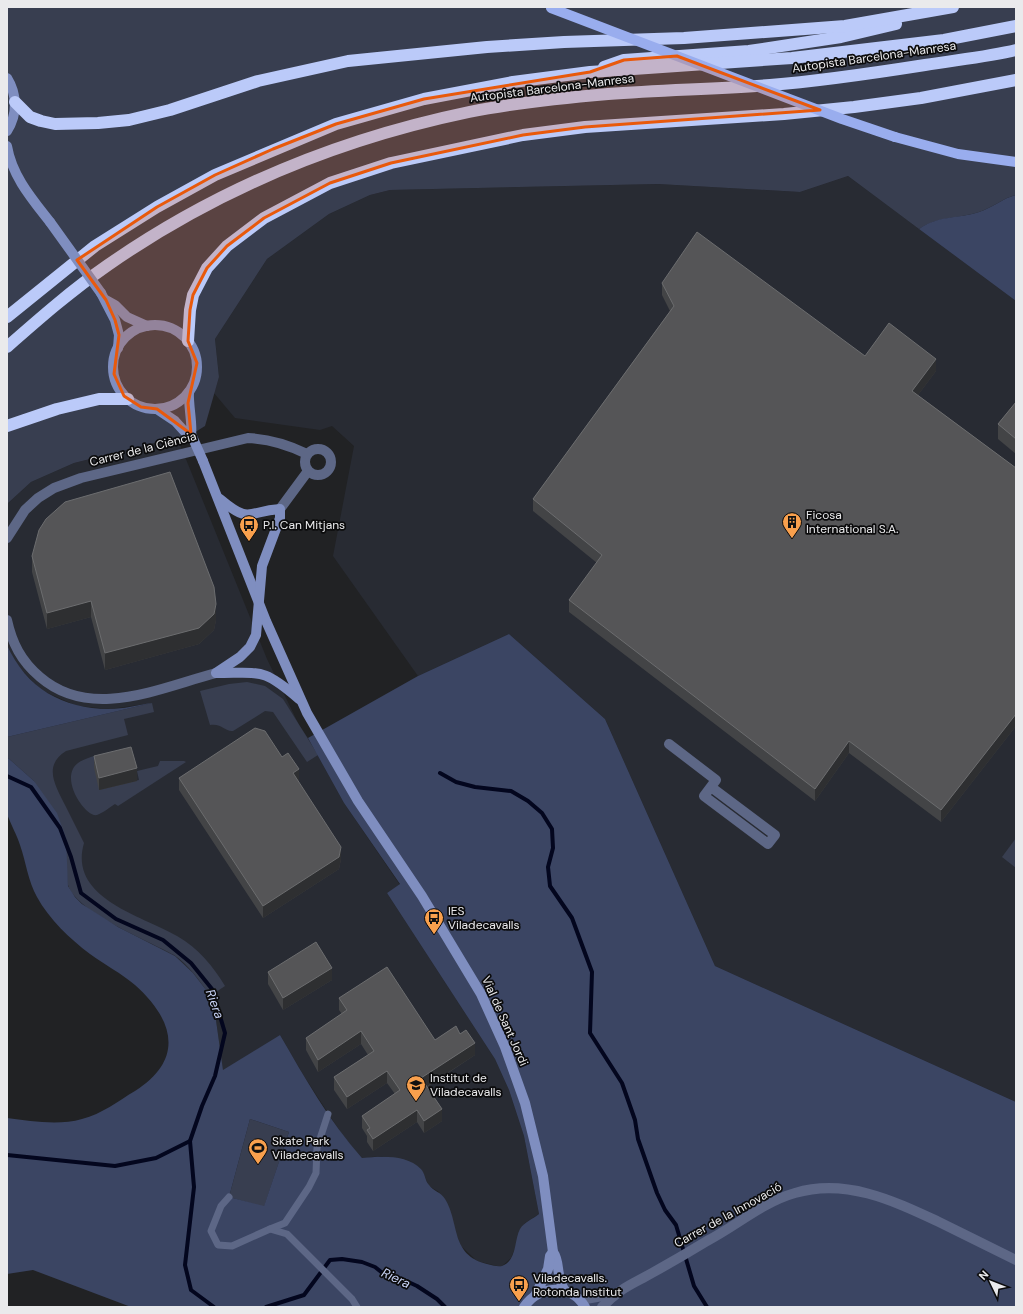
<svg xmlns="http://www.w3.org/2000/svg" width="1023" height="1314" viewBox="0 0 1023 1314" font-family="'DM Sans',sans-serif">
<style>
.built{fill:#282b33}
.green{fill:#383e50}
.forest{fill:#3b4563;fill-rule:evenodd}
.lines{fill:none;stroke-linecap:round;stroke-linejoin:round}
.stream{stroke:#03061e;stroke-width:4}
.lane{stroke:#5d6786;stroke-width:7}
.street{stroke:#5d6786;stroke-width:10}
.secondary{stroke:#7f8ec0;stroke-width:10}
.primary{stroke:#99adee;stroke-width:10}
.highway{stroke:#bbcaf9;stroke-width:12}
.secondary-bridge{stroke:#7f8ec0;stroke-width:10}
.primary-bridge{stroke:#99adee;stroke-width:10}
.wall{fill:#434446}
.shaded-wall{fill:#2e2f31}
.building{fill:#555557;stroke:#6c6d6f}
.marked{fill:#e8590c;fill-opacity:0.2;stroke:#e8590c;stroke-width:3;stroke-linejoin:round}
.labels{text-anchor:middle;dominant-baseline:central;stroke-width:3.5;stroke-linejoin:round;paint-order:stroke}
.street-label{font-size:12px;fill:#eaeaec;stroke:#0b0b0c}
.poi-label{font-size:12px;fill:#eaeaec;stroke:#0b0b0c;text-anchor:start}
.water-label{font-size:13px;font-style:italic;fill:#c9d4f7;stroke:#0b0b0c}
</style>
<rect width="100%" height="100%" fill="#212224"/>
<!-- built -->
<g class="built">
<path d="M848,176L1016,301V1102L715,966L605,719L509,634L418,676L333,556L354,446L332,426L320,430L235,418L214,393L219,377L215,339L267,259L329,214L370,195L390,190L658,184L800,192Z"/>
<path d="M162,441L179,442L267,659L299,725L308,738L344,803L400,885L387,893L495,1059L509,1090L524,1136L539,1214L525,1223L511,1258L502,1266H497L477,1261L461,1246L456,1234L450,1212L439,1192L429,1186L421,1169L412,1163L382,1156L362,1158L343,1136L304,1076L280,1035L223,1071L213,999L175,956L118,927L82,904L34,781L7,757V737L146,704L110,709L77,706L41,690L15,663L7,645V504L31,482L74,463Z"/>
</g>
<!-- green -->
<g class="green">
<path d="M7,7H1016V195C1003,198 992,208 979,212C957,219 939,216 919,229L848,176L800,192L658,184L390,190L370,195L329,214L267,259L215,339L219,377L205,426L179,442L162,441L74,463L31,482L7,504Z"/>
<path d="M247,682L265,686L283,699L318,755L307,762L273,712L265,711L233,731C225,732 222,723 210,725L200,691L229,684Z"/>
<path d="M152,703L154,712L124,719L128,735L66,751C42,766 56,787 66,807C72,819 78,831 84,843C68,898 141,915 177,936C198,948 213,966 225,986L210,996C200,981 189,965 174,955C149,941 76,912 68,885C67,881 67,875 67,870L34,781L7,757V737Z"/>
<path d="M131,748L99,790L139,780L137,771L158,766L160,761H184L186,762L118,806L115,804C110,807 103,813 97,815C86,818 58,778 78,763C89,755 117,751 131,748Z"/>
<path d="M1016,838V868L1002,857Z"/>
<path d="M250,1119L289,1132L264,1207L229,1197Z"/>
</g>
<!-- forest -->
<g class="forest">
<path d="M1016,195V301L919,229C939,215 957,219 979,212C992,208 1003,198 1016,195Z"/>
<path d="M509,634L605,719L715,966L1016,1102V1307H131L33,1270L7,1274V1118C31,1121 58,1126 82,1119C102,1114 118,1101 135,1091C185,1059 174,1020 135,985C121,973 105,965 90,954C70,939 49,919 37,897C28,881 26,862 20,845C17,835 11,825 7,814C4,805 7,769 7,757L34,781L57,813L66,838L68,886L75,897L82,904L118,927L175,956L193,973L213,999L223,1070L280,1035C305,1078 329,1121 362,1158C380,1156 407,1154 421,1169C425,1173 425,1181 429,1185C433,1191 441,1192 445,1199C460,1223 450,1255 487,1264C492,1265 497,1267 502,1266C517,1261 514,1240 520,1229C524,1222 533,1219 539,1214L524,1136L509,1090L495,1059L387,893L400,884L344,803L308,738L418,676ZM250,1119L289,1132L264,1206L229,1197Z"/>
<path d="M7,645C26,688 63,709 109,709C123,709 138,705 152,703L7,737Z"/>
</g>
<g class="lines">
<!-- stream -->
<g class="stream">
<path d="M440,773L456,782L475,787L511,791L528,801L542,813L552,829L553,848L548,867L550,886L572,918L592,972L590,1033L622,1083L635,1120L638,1139L657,1193L665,1210L676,1225L694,1286L707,1307"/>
<path d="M7,776L31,787L60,828L71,857L81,893L116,919L163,940L191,963L212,989L225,1033L215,1076L202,1106L190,1141L194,1187L185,1265L191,1290L214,1307"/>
<path d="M7,1155L115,1166L156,1158L190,1141"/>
<path d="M266,1307L304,1295L330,1260L342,1259L362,1262L375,1267L385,1275L402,1279L417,1286L437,1299L445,1307"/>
</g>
<!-- lane -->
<g class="lane">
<path d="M229,1197L221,1206L211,1231L218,1245L232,1246L270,1229L287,1234L352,1299L357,1307"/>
<path d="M270,1229L285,1223L309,1187L316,1173L317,1148L328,1114"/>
</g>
<!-- street -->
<g class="street">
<circle cx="318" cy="462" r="13"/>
<path d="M280,509L308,471"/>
<path d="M7,538L25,510L38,498L54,488L81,478L248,438C270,439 287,444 307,454"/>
<path d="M7,620C12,643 21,661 40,677C91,721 159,688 216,673"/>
<path d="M669,744L716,780L704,796L768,844L775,835L711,787"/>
<path d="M580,1300L614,1294"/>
<path d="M602,1307C620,1288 631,1285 652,1273C670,1263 689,1252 707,1241C736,1226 763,1202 795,1193C845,1178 892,1200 937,1221C963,1234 990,1247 1016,1260"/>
</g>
<!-- secondary -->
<g class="secondary">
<path d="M7,78C17,94 18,114 7,131"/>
<path d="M7,146C12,176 32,199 50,222"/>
<path d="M101,293L115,320L119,335L118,348"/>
<path d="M106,300L115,305L127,317L147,326"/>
<circle cx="155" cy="367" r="42"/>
<path d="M157,409L175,421L185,432L191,434C193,428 188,403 189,392"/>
<path d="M203,461L266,621L307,713L358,801L422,896L481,994L505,1047L525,1103L543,1176L553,1252C561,1263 555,1276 565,1291"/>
<path d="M216,673L240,657L250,647L256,635L262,566L280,518V509C247,511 251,525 220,499"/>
<path d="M217,673C262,673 263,668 299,699"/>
<path d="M536,1294L548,1269L550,1256L553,1252"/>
<path d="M524,1307C539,1285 571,1283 585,1307"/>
</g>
<!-- primary -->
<path class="primary" d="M895,137L958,154L1016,162"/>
<!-- highway -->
<g class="highway">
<path d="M604,67L624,60L749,51L841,37L896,24"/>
<path d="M15,102L30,117L41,121L55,124L98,123L129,120L170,110L258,81L348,61L487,47L564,42L684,38L845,26L953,7"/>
<path d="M7,317L95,246L157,207L215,175L336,124L424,99L513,82L590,72L792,58L944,40L1016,26"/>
<path d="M188,341L190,310L193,295L207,268L227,246L264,218L330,183L391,163L523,135L585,127L784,114L854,107L921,98L1016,80"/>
<path d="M7,347C40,318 72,290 108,265C216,190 339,139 469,112C514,103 562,98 608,94C662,90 716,89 770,85C822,81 874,73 925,65C955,60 987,57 1016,50"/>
<path d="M7,426L57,409L99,399H128"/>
</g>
<!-- secondary-bridge -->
<g class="secondary-bridge">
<path d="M50,222L101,293"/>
<path d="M191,434L203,461"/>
</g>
<!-- primary-bridge -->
<path class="primary-bridge" d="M551,8L842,119L895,137"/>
</g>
<!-- wall -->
<g class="wall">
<path d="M662,283L865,356L936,371L918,395L1016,468V726L941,822L849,753L815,801L569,612V600L597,563L533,511V499L670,311L662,295Z"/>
<path d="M1016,402V454L998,439V424Z"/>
<path d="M32,556L216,620L214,630L199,644L105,670L91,617L47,629L32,572Z"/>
<path d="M94,756L137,781L99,790L94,768Z"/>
<path d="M179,778L299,781L298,782L341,859L339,869L263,918L179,790Z"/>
<path d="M268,972L332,980L283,1010L268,984Z"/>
<path d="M339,998L435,1040L475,1055L427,1087L442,1121L424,1133L417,1122L373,1151L367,1142V1136L362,1128V1116L395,1094L387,1083L347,1109L334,1090V1077L368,1055L361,1044L318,1072L306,1050V1038L342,1014L339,1010Z"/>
</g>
<!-- shaded-wall -->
<g class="shaded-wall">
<path d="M936,359V371L912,403V391Z"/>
<path d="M91,601V617L47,629V613Z"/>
<path d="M216,604V620L214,630L199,644L105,670V653Z"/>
<path d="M1016,714V726L941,822V810Z"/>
<path d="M849,741V753L815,801V789Z"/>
<path d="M137,768V781L99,790V778Z"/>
<path d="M299,769V781L293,786V773Z"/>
<path d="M341,847V859L339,869L263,918V906Z"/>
<path d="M332,968V980L283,1010V998Z"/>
<path d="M361,1031V1044L318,1072V1060Z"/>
<path d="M475,1043V1055L421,1090V1078Z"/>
<path d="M387,1071V1083L347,1109V1097Z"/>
<path d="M442,1109V1121L424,1133V1121Z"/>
<path d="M417,1110V1122L373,1151V1139Z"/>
</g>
<!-- building -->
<g class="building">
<path d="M697,232L865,356L889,323L936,359L912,391L1016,468V714L941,810L849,741L815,789L569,600L602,555L533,499L674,306L662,283Z"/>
<path d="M1016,402V439L998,424Z"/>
<path d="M170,472L214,587L216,604L214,614L199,628L105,653L91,601L47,613L32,556L39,530L46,519L65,502Z"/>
<path d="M255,728L265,731L282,757L288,753L299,769L293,773L341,847L339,857L263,906L179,778Z"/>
<path d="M131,747L137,768L99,778L94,756Z"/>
<path d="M316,942L332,968L283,998L268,972Z"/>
<path d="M387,967L435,1040L456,1026L460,1034L466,1030L475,1043L421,1078L442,1109L424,1121L417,1110L373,1139L367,1130L370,1128L362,1116L400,1090L387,1071L347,1097L334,1077L374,1051L361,1031L318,1060L306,1038L347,1010L339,998Z"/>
</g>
<!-- marked area -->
<path class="marked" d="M677,56L820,110L585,127L523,135L391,163L330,183L264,218L227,246L207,268L193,295L190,310L188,341L197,363L188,403L191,434L157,409L141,407L124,396L114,374L119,335L115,320L106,300L77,260L157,207L215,175L273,149L336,124L424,99L590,72L624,60Z"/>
<!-- icons -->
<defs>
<g id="building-pin" transform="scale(1)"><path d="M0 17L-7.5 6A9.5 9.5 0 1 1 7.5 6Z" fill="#f9a04d" stroke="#0b0b0c"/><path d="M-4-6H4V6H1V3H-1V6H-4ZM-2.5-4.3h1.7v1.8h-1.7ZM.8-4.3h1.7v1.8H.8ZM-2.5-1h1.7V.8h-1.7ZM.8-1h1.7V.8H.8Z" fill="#111"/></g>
<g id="bus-pin" transform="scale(1)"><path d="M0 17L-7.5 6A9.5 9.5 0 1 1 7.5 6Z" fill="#f9a04d" stroke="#0b0b0c"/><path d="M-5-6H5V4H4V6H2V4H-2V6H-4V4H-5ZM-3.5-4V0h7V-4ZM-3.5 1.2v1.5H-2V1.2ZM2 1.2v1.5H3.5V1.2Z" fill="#111"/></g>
<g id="school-pin" transform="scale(1)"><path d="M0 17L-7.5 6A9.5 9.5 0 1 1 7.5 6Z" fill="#f9a04d" stroke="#0b0b0c"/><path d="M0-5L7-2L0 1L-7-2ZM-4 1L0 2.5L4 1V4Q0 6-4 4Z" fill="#111"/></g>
<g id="stadium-pin" transform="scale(1)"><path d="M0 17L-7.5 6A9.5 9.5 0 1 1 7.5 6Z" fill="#f9a04d" stroke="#0b0b0c"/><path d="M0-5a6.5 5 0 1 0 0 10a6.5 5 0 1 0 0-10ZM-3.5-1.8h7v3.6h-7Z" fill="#111"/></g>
</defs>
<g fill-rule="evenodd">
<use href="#building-pin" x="792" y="522"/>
<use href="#bus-pin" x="249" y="525"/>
<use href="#bus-pin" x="434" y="918"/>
<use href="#school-pin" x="416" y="1085"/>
<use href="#stadium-pin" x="258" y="1148"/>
<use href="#bus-pin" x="519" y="1285"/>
</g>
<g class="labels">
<!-- street labels -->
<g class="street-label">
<text transform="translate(874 57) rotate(-8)">Autopista Barcelona-Manresa</text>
<text transform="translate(552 88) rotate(-7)">Autopista Barcelona-Manresa</text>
<text transform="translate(143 449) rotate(-14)">Carrer de la Ciència</text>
<text transform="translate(505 1021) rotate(66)">Vial de Sant Jordi</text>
<text transform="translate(728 1215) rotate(-29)">Carrer de la Innovació</text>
</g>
<!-- poi labels -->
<g class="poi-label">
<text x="806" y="515">Ficosa<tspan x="806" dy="14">International S.A.</tspan></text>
<text x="263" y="525">P.I. Can Mitjans</text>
<text x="448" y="911">IES<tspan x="448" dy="14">Viladecavalls</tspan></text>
<text x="430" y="1078">Institut de<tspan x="430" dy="14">Viladecavalls</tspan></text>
<text x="272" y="1141">Skate Park<tspan x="272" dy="14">Viladecavalls</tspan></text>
<text x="533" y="1278">Viladecavalls.<tspan x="533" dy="14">Rotonda Institut</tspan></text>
</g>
<!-- water labels -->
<g class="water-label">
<text transform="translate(215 1004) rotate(70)">Riera</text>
<text transform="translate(396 1278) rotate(25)">Riera</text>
</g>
</g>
<!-- border -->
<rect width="1023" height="1314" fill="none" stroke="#eaeaec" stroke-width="16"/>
<!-- north arrow -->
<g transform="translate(991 1282) rotate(313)" stroke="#0b0b0c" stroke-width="3" paint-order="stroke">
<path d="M0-3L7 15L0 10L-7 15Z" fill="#eaeaec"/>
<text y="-6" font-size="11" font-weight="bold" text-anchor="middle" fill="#eaeaec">N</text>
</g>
</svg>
